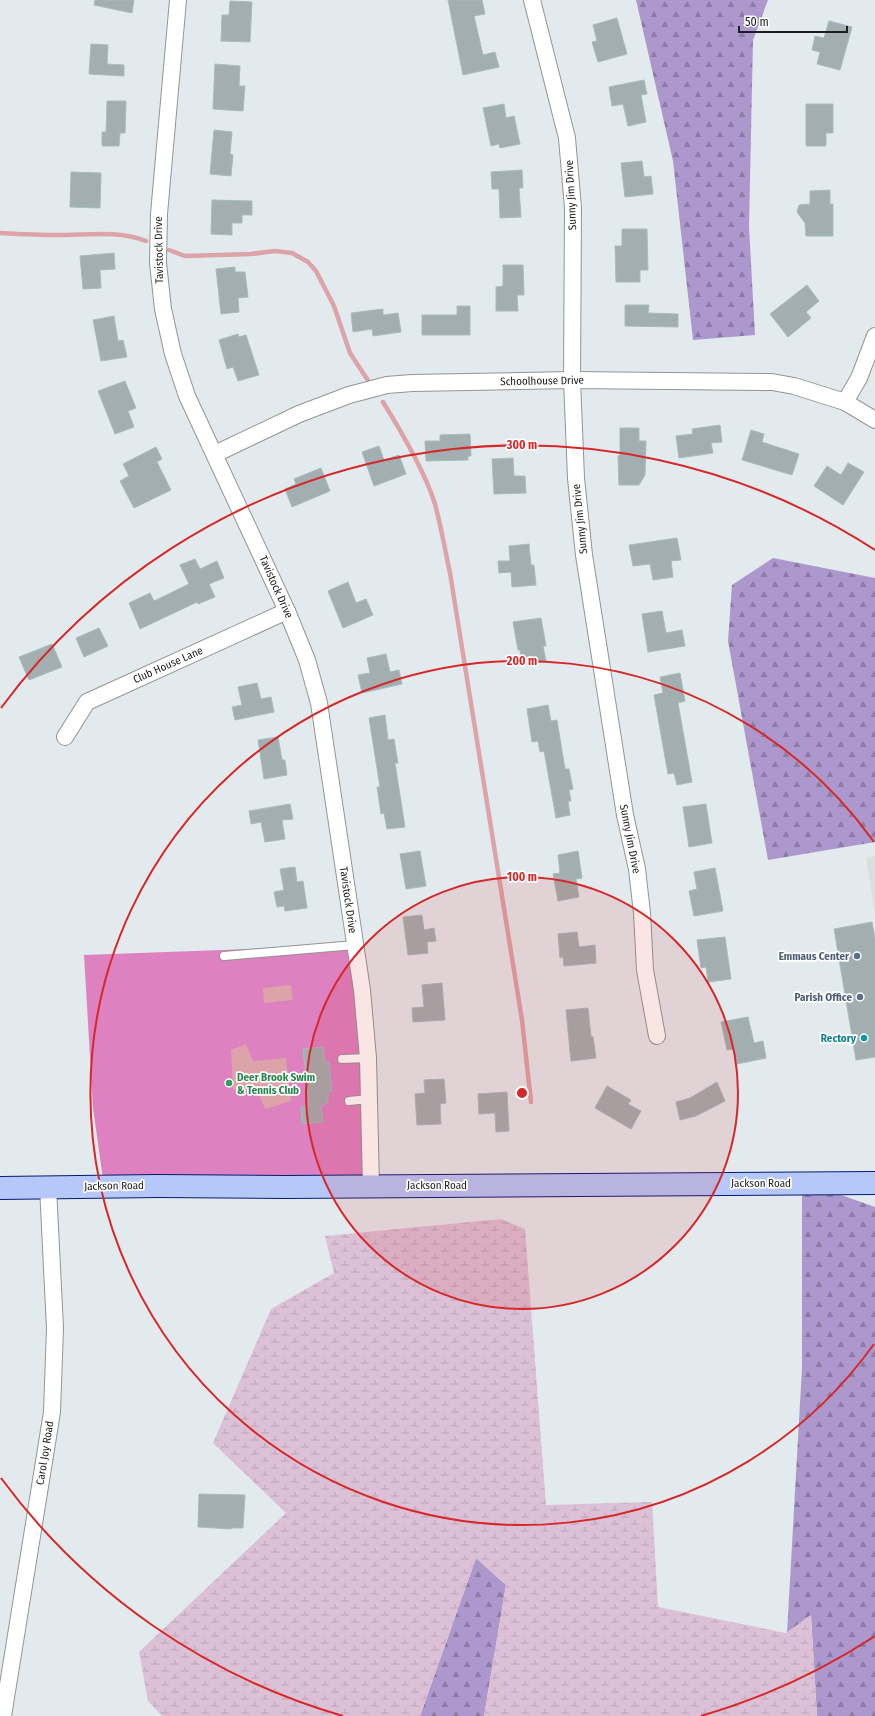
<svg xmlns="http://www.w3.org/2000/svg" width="875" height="1716" viewBox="0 0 875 1716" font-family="'Fira Sans Condensed',sans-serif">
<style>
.forest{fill:url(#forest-firs)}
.wetland{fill:url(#wetland-marsh)}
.pitch{fill:#dd81c1}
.parking{fill:#ddd}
.water{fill:#dca3a8}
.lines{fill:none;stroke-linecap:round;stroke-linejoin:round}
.stream{stroke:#dca3a8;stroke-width:4.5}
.building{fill:#a2aeb0;stroke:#a5bcc0}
.lane-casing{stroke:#949494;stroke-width:10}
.street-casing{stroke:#949494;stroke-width:18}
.secondary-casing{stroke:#061b72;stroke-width:24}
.lane{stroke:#fff;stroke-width:8}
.street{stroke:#fff;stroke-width:16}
.secondary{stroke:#b6c7f9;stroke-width:22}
.ring{fill:none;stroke:#d62828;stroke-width:2}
.service-dot{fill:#5c6f8a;stroke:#fff;stroke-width:1.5}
.culture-dot{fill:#0f9aa8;stroke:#fff;stroke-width:1.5}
.leisure-dot{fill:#2e9e5b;stroke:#fff;stroke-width:1.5}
.labels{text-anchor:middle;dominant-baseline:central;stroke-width:3.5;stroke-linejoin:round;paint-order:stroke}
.street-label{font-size:11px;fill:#1d1d1d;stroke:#fff}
.service-label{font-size:11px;font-weight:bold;fill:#4e5e75;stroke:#fff;text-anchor:end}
.culture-label{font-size:11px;font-weight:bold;fill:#0d838f;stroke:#fff;text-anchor:end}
.leisure-label{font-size:11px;font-weight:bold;fill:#27864d;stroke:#fff;text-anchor:start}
.centre{fill:#d62828;stroke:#fff;stroke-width:2}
.ring-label{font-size:12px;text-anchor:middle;font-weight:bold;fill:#d62828;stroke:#fff;stroke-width:3.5;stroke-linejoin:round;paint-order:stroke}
</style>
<defs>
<pattern id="forest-firs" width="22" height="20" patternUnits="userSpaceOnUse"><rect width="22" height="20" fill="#ad98cd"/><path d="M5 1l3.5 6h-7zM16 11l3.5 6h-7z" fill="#8c7ba6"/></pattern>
<pattern id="wetland-marsh" width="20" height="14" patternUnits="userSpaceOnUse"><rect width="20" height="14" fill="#dcc0d6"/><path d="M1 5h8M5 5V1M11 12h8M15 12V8" fill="none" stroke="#bca5b7"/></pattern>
</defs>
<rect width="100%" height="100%" fill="#e3eaee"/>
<!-- forest -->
<g class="forest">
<path d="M636,0H768L753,40L749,227L755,335L693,340L673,161Z"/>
<path d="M773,558L875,578V842L768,860L728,641L732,585Z"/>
<path d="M802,1181L875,1207V1716H817L811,1615L787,1633L802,1368Z"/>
<path d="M476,1558L506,1585L484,1716H420Z"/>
</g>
<!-- wetland -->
<path class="wetland" d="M501,1219L525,1229L546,1505L652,1502L658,1607L786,1633L811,1615L817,1716H484L506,1585L476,1558L420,1716H162L148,1701L139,1652L286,1513L213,1443L271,1309L334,1273L325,1236Z"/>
<!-- pitch -->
<path class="pitch" d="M355,945L371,1186H104L93,1108L84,955Z"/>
<!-- parking -->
<path class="parking" d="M875,856V914L866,858Z"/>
<!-- water -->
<g class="water">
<path d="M291,985L293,1000L264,1003L263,988Z"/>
<path d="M246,1044L253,1061L286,1058L291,1101L265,1109L257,1089L233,1090L231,1050Z"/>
</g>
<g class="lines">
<!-- stream -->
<g class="stream">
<path d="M0,233C19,234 39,235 58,235C88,235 118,230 146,241"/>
<path d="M169,250L185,256L251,254L275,251L292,253L308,262L316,271L334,306L350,353L369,382"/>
<path d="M383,402C401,431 425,472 435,504C441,526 445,550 450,573L522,1020L531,1102"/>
</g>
</g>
<!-- building -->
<g class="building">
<path d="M95,0H134L132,13L94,5Z"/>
<path d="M448,0H482L485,14L474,16L483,55L495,52L499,67L463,75Z"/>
<path d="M230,1L252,2L250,42L221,41L222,15H229Z"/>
<path d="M617,18L627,54L598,62L592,42L597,41L593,25Z"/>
<path d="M829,21L852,27L840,70L817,64L820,52L812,50L815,36L824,38Z"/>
<path d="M91,44L108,45L107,64L124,65V76L89,74Z"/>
<path d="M215,64L240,66L239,86H245L243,111L213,109Z"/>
<path d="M644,80L647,94L641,95L646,122L628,126L623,104L612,106L609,87Z"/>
<path d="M107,101H126L125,133H120L119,146H102V132H106Z"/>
<path d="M504,104L506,118L514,116L520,144L500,148L499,144L491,146L483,108Z"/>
<path d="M806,104H833V133H826V146H806Z"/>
<path d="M214,130L232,132L230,154L233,155L231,176L210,174Z"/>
<path d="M642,161L644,177L651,176L653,194L625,197L621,163Z"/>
<path d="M522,170L523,188H519L521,217L500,218L499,189H492L491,172Z"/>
<path d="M71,172L101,173L100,208L70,207Z"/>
<path d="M830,190V204H833V236H806L805,223L797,212L799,205L810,204V191Z"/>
<path d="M212,200L252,201V215H242V223H232V235L211,234Z"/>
<path d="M622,229H647L648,270H640V282H616L615,246H622Z"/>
<path d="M114,253L115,269L100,270L101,288L83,289L80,256Z"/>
<path d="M503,265H523L524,295H517L518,311H496V287L503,286Z"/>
<path d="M235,267V272H245L248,297L238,298L239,312L221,314L216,269Z"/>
<path d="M807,285L819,301L806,312L811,318L788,337L770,314Z"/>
<path d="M625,305H649L648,313L678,314V327L625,326Z"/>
<path d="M457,306H470V335H422V315H457Z"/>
<path d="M383,309V315L398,313L401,332L373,336L372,329L353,332L351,313Z"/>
<path d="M114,316L118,341L123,340L127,357L101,361L93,320Z"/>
<path d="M238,334L239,337L246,335L259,375L238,381L233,367L227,369L219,340Z"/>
<path d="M125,381L136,408L128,411L134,427L115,434L98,391Z"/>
<path d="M720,425L722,442L711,443L713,453L679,458L676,436L693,434L692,429Z"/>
<path d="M620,428H639V441H646L645,475L639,485H619L618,456L620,455Z"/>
<path d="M751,430L764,434L762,442L799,454L792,475L742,460Z"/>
<path d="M470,434L471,456H468V460L426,461L425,441H440V435Z"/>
<path d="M379,446L384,460L399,455L406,474L374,486L362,452Z"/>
<path d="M156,447L162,459L157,462L171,490L134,508L120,481L129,476L123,464Z"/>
<path d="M513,458L514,476H525L526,493L494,494L492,459Z"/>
<path d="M848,463L864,472L843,505L814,486L827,466L841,475Z"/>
<path d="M321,468L330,491L292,507L285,489L296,484L294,479Z"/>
<path d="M677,538L681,560L671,561L673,577L653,580L650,564L633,566L629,545Z"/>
<path d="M529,544L531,565H534L536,585L512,587L511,572L499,573L498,561H510L509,546Z"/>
<path d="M195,559L200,569L217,561L224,578L209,584L215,597L198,604L197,602L140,629L129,603L150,593L154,601L189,584L180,565Z"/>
<path d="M348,582L356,603L366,599L373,615L343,628L328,591Z"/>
<path d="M662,611L666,633L682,630L685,646L648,652L642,614Z"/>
<path d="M541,618L546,646H543L546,661L522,665L520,650H518L513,622Z"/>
<path d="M99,628L108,646L84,657L76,638Z"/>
<path d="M52,644L62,667L29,680L19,657Z"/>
<path d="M386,654L390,672L399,670L402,684L362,693L358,675L370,673L367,658Z"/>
<path d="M680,673L685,701L678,703L692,782L677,785L674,773L668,774L654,695L663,693L660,677Z"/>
<path d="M257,683L261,699L271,697L274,712L235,720L232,707L242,705L238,687Z"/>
<path d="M548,705L551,721L557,720L565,769H569L573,789L569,790L571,801H568L570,815L556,818L544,751L540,752L538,741L532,742L527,709Z"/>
<path d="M385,715L388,740L394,739L398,763H395L405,827L387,829L384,813L381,814L377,787H380L369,718Z"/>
<path d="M278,737L282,760H285L287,775L264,779L258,740Z"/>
<path d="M290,804L293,819L282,820L285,839L265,842L261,822L251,824L249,811Z"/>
<path d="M706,804L712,843L689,847L683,807Z"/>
<path d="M420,851L426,886L406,889L400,854Z"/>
<path d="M578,851L582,878L576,879L579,897L558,901L553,874L560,873L558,855Z"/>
<path d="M295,867L297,882L303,881L307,908L285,911L284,906L277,907L274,892L284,890L280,869Z"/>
<path d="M715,868L723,911L694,916L689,891L697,889L694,872Z"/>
<path d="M422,915L424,930L434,928L436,941L427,942L428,953L408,955L403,917Z"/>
<path d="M872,922L875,938V1057L856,1060L834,929Z"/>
<path d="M577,932L579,947L595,945L596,963L564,966L563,957L560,958L558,934Z"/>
<path d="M725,937L731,979L708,982L706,967L701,968L697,940Z"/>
<path d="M442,983L445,1020L413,1022L412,1008L424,1007L422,985Z"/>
<path d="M588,1008L591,1036L593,1037L596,1058L571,1061L566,1010Z"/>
<path d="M748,1017L754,1043L763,1041L766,1058L737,1064L734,1049L727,1050L721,1022Z"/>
<path d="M323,1047L325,1063L329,1062L332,1091L328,1092V1102L321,1106L323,1122L302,1124L301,1107L309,1106L303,1049Z"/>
<path d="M444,1079L446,1103L440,1104L441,1124L417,1125L415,1094L425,1093L424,1080Z"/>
<path d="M717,1082L725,1101L696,1116L680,1120L676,1102L690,1098Z"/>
<path d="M607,1086L631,1100L628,1104L641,1111L631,1129L595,1108Z"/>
<path d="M507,1092L509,1131L496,1132L495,1113L479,1114L478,1094Z"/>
<path d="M199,1494L245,1495L243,1528H232L231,1529L198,1527Z"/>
</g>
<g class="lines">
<!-- lane casing -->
<g class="lane-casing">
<g id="lane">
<path d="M224,956L355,945"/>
<path d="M342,1059L368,1058"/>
<path d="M349,1101L369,1099"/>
</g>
</g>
<!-- street casing -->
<g class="street-casing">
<g id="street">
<path d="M178,0L159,214L158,263L163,309L173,354L187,396L287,611L307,660L319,703L362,990L368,1058L371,1186"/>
<path d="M532,0L567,138L573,208L572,380L576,478L584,555L625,815L637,869L642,913L645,970L657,1036"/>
<path d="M845,402L859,378L875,336"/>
<path d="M215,454L299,414L349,395L387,385L412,383L572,380L772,382L794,386L845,402L875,420"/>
<path d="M65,737L87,702L287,611"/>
<path d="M3,1716L52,1412L55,1328L48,1187"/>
</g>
</g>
<!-- secondary casing -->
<g class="secondary-casing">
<path id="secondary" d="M0,1188L158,1186L285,1187L875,1183"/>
</g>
<!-- lane -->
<use href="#lane" class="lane"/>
<!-- street -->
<use href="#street" class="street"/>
<!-- secondary -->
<use href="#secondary" class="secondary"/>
</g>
<!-- distance rings -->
<circle cx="522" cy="1093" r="216" fill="#d62828" fill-opacity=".12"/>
<g class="ring">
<circle cx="522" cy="1093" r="216"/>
<path d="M874 1344A432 432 0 1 1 874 842"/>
<path d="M875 1636A648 648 0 0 1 701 1716M343 1716A648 648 0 0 1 1 1478M1 708A648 648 0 0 1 875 550"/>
</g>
<!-- markers -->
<g class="service-dot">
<circle cx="857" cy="956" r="4"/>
<circle cx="860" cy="997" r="4"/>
</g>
<circle class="culture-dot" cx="864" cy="1038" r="4"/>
<circle class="leisure-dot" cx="229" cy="1083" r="4"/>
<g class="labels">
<!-- street labels -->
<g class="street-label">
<text transform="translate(571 195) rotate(-93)">Sunny Jim Drive</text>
<text transform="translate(159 250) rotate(-91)">Tavistock Drive</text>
<text transform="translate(542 381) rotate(-1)">Schoolhouse Drive</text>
<text transform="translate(580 519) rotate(-96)">Sunny Jim Drive</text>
<text transform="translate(276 587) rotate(66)">Tavistock Drive</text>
<text transform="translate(168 665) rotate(-24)">Club House Lane</text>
<text transform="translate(630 839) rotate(79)">Sunny Jim Drive</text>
<text transform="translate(348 900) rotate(82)">Tavistock Drive</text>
<text x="761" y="1183">Jackson Road</text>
<text x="437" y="1185">Jackson Road</text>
<text transform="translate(114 1186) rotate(-1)">Jackson Road</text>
<text transform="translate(45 1453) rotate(-81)">Carol Joy Road</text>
</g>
<!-- service labels -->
<g class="service-label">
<text x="849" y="956">Emmaus Center</text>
<text x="852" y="997">Parish Office</text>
</g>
<!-- culture labels -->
<g class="culture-label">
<text x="856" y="1038">Rectory</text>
</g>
<!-- leisure labels -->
<g class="leisure-label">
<text x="237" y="1077">Deer Brook Swim<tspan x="237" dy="13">&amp; Tennis Club</tspan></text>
</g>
</g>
<circle cx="522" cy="1093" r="6" class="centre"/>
<g class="ring-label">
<text x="522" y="449">300 m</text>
<text x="522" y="665">200 m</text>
<text x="522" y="881">100 m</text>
</g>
<!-- scale -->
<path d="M739 26v6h108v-6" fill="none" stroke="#1d1d1d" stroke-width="2"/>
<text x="745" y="26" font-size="12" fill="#1d1d1d" stroke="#ffffff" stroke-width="3" paint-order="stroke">50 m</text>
</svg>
